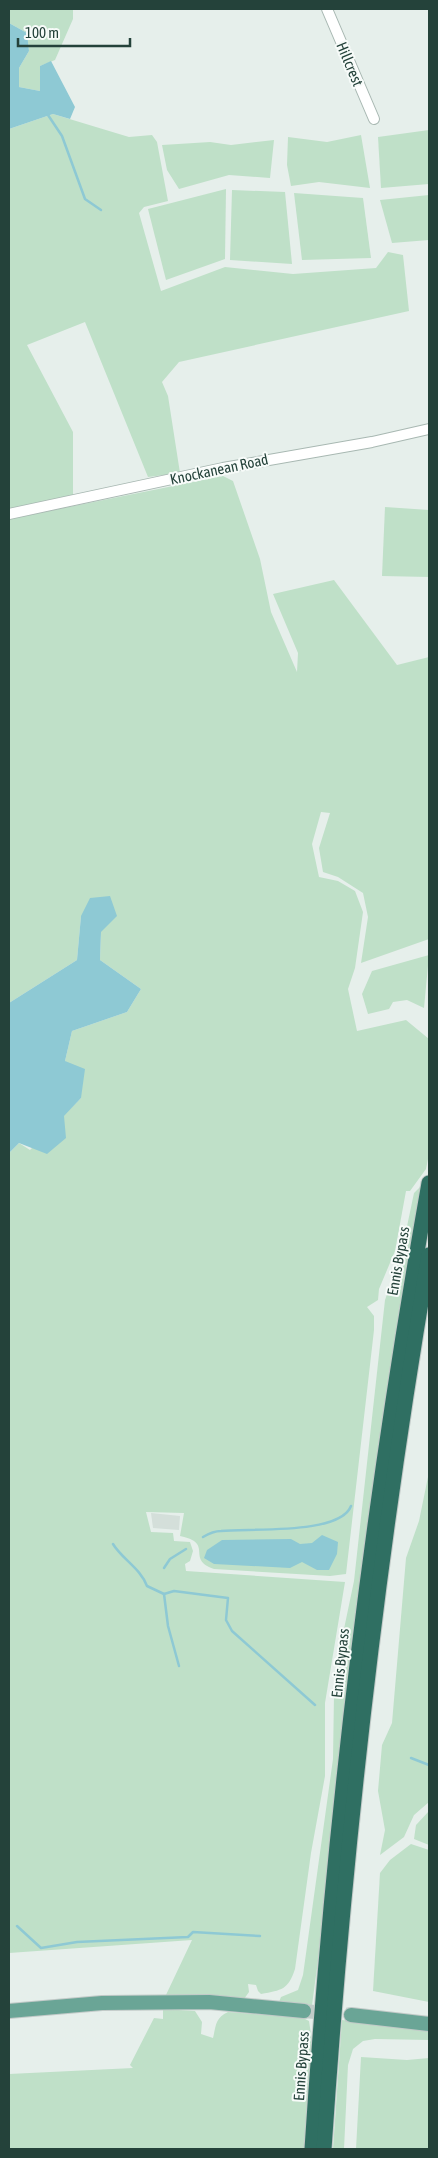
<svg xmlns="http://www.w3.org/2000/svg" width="438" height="2158" viewBox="0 0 438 2158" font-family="'Asap Condensed',sans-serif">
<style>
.built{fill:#d4dfda}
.green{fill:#bfe0c8}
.water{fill:#8ec9d4}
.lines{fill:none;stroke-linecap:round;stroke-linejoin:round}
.stream{stroke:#8ec9d4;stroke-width:2.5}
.major-tunnel{stroke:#bfccc8;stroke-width:14;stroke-dasharray:14 7;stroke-linecap:butt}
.minor-casing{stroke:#a8b8b2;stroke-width:12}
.major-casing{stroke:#c2cac8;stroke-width:16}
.highway-casing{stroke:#c2cac8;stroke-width:17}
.minor{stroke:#fff;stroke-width:10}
.major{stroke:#6aa596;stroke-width:14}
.highway{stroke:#2f6f62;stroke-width:15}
.labels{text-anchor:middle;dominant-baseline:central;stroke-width:4;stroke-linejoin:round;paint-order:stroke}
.street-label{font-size:15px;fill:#24423a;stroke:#f7fbf9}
</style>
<rect width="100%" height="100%" fill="#e6efeb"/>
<!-- built -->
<path class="built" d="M151,1513L180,1516L179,1530L153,1528Z"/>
<!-- green -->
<g class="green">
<path d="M9,9H73V19L55,60L40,66V91L19,87V68L29,51L27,33L9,23Z"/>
<path d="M53,114L129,137L152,135L157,142L168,201L144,207L139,213L161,291L225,267L293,274L376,268L388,252L403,255L409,311L179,362L162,382L168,396L180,473L148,477L85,322L27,345L73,432V495L9,509V129Z"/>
<path d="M429,130V184L381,188L378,137Z"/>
<path d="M361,135L370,188L319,182L291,186L287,165L288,137L327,142Z"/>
<path d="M274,140L270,178L229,175L179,189L167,170L162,145L210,142L231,145Z"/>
<path d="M226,189L225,259L166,280L148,209Z"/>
<path d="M232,190L285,192L292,264L230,260Z"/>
<path d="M294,193L363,198L371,258L302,260Z"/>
<path d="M429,195V240L392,243L380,200Z"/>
<path d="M223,476L233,481L260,559L271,612L297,672L298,653L273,594L334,580L397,665L429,657V939L361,963L368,917L363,893L338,877L323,872L319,848L330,813L321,812L312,844L319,877L338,881L355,891L363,912L355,968L348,989L357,1031L406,1020L429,1039V1154L426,1169L410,1191H406L395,1251L379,1289L378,1300L367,1307L374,1316V1330L346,1574L330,1576L214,1569C185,1559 215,1543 180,1536L184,1513L146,1512L151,1532L173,1533L174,1541L190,1542L193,1551L190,1561L185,1564L186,1571L345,1582L325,1703V1776L311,1853L295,1969C288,1990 282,1990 261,1994L258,1991L256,1985L248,1984L249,1992L244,1999L165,1997L192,1940L9,1953V1153L19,1143L30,1150L81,1098L65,1061L72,1031L127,1012L141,989L100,960L101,932L81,916L77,960L9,1003V519Z"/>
<path d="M385,507L429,510V577L382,576Z"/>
<path d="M429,955L424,1008L407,1000L393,1002L389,1009L368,1014L362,994L372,971Z"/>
<path d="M423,1184L312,2005L279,2002L281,1997L298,1990L303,1975L333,1759L334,1694L340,1648L354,1581L385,1300L401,1255L414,1193Z"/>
<path d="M429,1472V1802L414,1815L404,1837L380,1855L385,1830L378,1791L382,1745L392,1723L406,1558L419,1521Z"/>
<path d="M429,1811V1845L414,1839L416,1825Z"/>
<path d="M411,1844L429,1850V2002L373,1991L380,1873L390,1860Z"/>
<path d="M163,2009L195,2011L202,2022L201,2034L213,2038C216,2026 215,2018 228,2012L303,2018L309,2021L312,2041L304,2149H9V2074L133,2068L130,2065L154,2018L163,2019Z"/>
<path d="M342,2020L429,2030V2040L375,2039L363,2041L353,2049L348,2065L344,2149H333Z"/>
<path d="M361,2057L407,2060L429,2058V2149H356Z"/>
</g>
<!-- water -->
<g class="water">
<path d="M9,23L27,33L29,51L19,68V87L40,91V66L51,61L75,107L70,119L53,114L9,129Z"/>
<path d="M110,896L117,916L101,932L100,960L141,989L127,1012L72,1031L65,1061L85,1069L81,1098L64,1116L66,1138L47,1154L19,1143L9,1153V1003L77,960L81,916L90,898Z"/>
<path d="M322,1535L338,1542L337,1554L329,1570H317L302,1562L290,1568L214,1564L204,1558L207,1550L222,1540L291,1539L300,1544L312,1543Z"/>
</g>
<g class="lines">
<!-- stream -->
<g class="stream">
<path d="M48,115L62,136L85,199L101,210"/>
<path d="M203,1537C208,1534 215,1531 221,1531C250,1528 340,1535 351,1506"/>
<path d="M113,1544C122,1559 141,1569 147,1586L164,1594L174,1591L228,1598L226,1620L232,1631L315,1705"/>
<path d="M164,1568L170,1559L186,1549"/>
<path d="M164,1594L168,1626L179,1666"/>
<path d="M411,1758L429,1765"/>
<path d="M17,1926L41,1948L77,1942L188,1937L193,1932L260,1936"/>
</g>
<!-- major-tunnel -->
<path class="major-tunnel" d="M304,2011L351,2015"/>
<!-- minor casing -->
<g class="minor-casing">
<g id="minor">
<path d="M327,9L374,119"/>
<path d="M9,514L223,468L372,442L429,429"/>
</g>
</g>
<!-- major casing -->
<g class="major-casing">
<g id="major">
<path d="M9,2011L102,2003L209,2002L304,2011"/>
<path d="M351,2015L429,2024"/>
</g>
</g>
<!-- highway casing -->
<g class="highway-casing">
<g id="highway">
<path d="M312,2149C333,1825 372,1503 429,1183"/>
<path d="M324,2149C344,1850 378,1551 429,1255"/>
</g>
</g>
<!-- minor -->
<use href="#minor" class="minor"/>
<!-- major -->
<use href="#major" class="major"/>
<!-- highway -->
<use href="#highway" class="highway"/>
</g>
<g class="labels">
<!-- street labels -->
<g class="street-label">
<text transform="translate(350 64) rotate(67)">Hillcrest</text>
<text transform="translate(219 469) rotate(-12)">Knockanean Road</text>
<text transform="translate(398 1261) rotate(-80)">Ennis Bypass</text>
<text transform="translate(340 1663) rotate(-84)">Ennis Bypass</text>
<text transform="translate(301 2066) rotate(-86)">Ennis Bypass</text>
</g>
</g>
<!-- border -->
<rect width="438" height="2158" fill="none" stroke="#24423a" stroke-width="20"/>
<!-- scale -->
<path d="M18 38v8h112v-8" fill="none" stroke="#24423a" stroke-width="2.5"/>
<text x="25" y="38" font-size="15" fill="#24423a" stroke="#f7fbf9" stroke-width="4" paint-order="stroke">100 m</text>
</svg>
